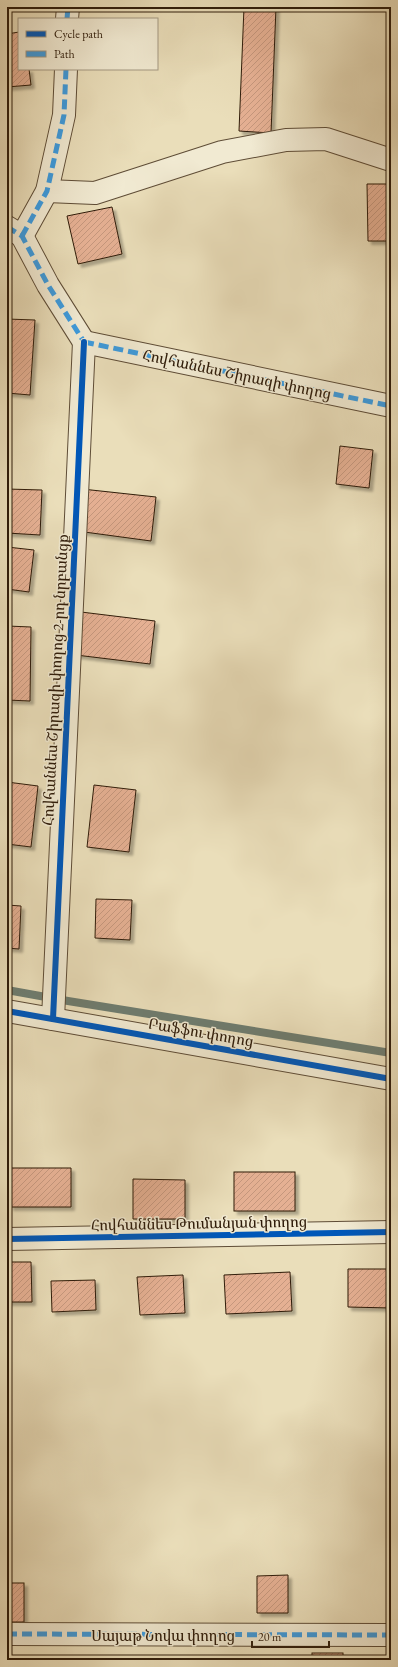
<svg xmlns="http://www.w3.org/2000/svg" width="398" height="1667" viewBox="0 0 398 1667" font-family="'EB Garamond','Noto Serif Armenian',serif">
<style>
.lines{fill:none;stroke-linecap:round;stroke-linejoin:round}
.stream{stroke:#6e7c6f;stroke-width:8}
.building{fill:url(#building-hatch);stroke:#2f1c0a;filter:url(#shadow)}
.minor-casing{stroke:#5e4c36;stroke-width:24}
.minor{stroke:#f1ead2;stroke-width:22}
.quiet{stroke:#3d9bde;stroke-width:5;stroke-dasharray:10 5;stroke-linecap:butt}
.cycleway-casing{stroke:#f1ead2;stroke-width:8}
.cycleway{stroke:#0057b8;stroke-width:6}
.labels{text-anchor:middle;dominant-baseline:central;stroke-width:3;stroke-linejoin:round;paint-order:stroke}
.street-label{font-size:15px;fill:#2f1c0a;stroke:#f1ead2}
</style>
<defs>
<pattern id="building-hatch" width="6" height="6" patternUnits="userSpaceOnUse"><rect width="6" height="6" fill="#e5b093"/><path d="M-1 1l2-2M0 6l6-6M5 7l2-2" fill="none" stroke="#c5977d"/></pattern>
<filter id="shadow"><feDropShadow dx="3.5" dy="3.5" stdDeviation="1" flood-color="#0004"/></filter>
</defs>
<rect width="100%" height="100%" fill="#eadeba"/>
<filter id="stains"><feTurbulence type="fractalNoise" baseFrequency=".005" numOctaves="4"/><feColorMatrix values="0 0 0 0 .2 0 0 0 0 .09 0 0 0 0 .02 0 0 0 .5 -.17"/></filter>
<radialGradient id="worn" r=".72"><stop offset=".6" stop-color="#630" stop-opacity="0"/><stop offset="1" stop-color="#630" stop-opacity=".3"/></radialGradient>
<g class="lines">
<!-- stream -->
<path class="stream" d="M7,990L68,1001L391,1053"/>
</g>
<!-- building -->
<g class="building">
<path d="M244,7H276L271,133L239,131Z"/>
<path d="M19,32V69H29L31,85L7,87V34Z"/>
<path d="M367,184H391V241H368Z"/>
<path d="M112,207L122,254L78,264L67,216Z"/>
<path d="M7,319L35,320L30,395L7,393Z"/>
<path d="M340,446L373,450L369,488L336,484Z"/>
<path d="M7,489L42,490L40,535L7,533Z"/>
<path d="M82,489L156,497L151,541L77,531Z"/>
<path d="M7,547L34,550L29,592L7,589Z"/>
<path d="M81,612L155,621L150,664L76,655Z"/>
<path d="M7,626L31,627L30,701L7,700Z"/>
<path d="M7,782L38,786L31,847L7,844Z"/>
<path d="M94,785L136,790L129,852L87,847Z"/>
<path d="M96,899L132,900L130,940L95,938Z"/>
<path d="M7,905L21,906L19,949L7,948Z"/>
<path d="M11,1168H71V1207H10Z"/>
<rect x="234" y="1172" width="61" height="39"/>
<path d="M133,1179L185,1180V1219H133Z"/>
<path d="M7,1262H31L32,1302H7Z"/>
<path d="M348,1269H391V1308L348,1307Z"/>
<path d="M290,1272L292,1311L226,1314L224,1275Z"/>
<path d="M183,1275L185,1313L140,1315L137,1277Z"/>
<path d="M95,1280L96,1310L52,1312L51,1281Z"/>
<path d="M288,1575V1613H257V1576Z"/>
<rect x="7" y="1583" width="17" height="39"/>
<rect x="312" y="1653" width="31" height="7"/>
</g>
<g class="lines">
<!-- minor casing -->
<g class="minor-casing">
<g id="minor">
<path d="M67,19L68,7"/>
<path d="M47,191L95,193L222,152L286,140L326,139L391,160"/>
<path d="M7,227L22,236L48,285L84,342"/>
<path d="M22,236L47,191L64,115L66,69"/>
<path d="M84,342L391,406"/>
<path d="M7,1011L391,1079"/>
<path d="M53,1019L84,342"/>
<path d="M7,1239L391,1232"/>
<path d="M7,1634L391,1635"/>
</g>
</g>
<!-- minor -->
<use href="#minor" class="minor"/>
<!-- quiet -->
<g class="quiet">
<path d="M67,19L68,7"/>
<path d="M7,227L22,236L48,285L84,342"/>
<path d="M22,236L47,191L64,115L66,69"/>
<path d="M84,342L391,406"/>
<path d="M7,1634L391,1635"/>
</g>
<!-- cycleway casing -->
<g class="cycleway-casing">
<g id="cycleway">
<path d="M7,1011L391,1079"/>
<path d="M53,1019L84,342"/>
<path d="M7,1239L391,1232"/>
</g>
</g>
<!-- cycleway -->
<use href="#cycleway" class="cycleway"/>
</g>
<g class="labels">
<!-- street labels -->
<g class="street-label">
<text transform="translate(237 374) rotate(12)">Հովհաննես Շիրազի փողոց</text>
<text transform="translate(55 680) rotate(-87)">Հովհաննես Շիրազի փողոց 2-րդ նրբանցք</text>
<text transform="translate(201 1032) rotate(10)">Րաֆֆու փողոց</text>
<text transform="translate(199 1223) rotate(-1)">Հովհաննես Թումանյան փողոց</text>
<text x="163" y="1635">Սայաթ Նովա փողոց</text>
</g>
</g>
<!-- margin -->
<rect width="398" height="1667" fill="none" stroke="#eadeba" stroke-width="24"/>
<rect x="8" y="8" width="382" height="1651" fill="none" stroke="#2f1c0a" stroke-width="2"/>
<rect x="12" y="12" width="374" height="1643" fill="none" stroke="#2f1c0a"/>
<!-- legend -->
<rect x="18" y="18" width="140" height="52" fill="#f1ead2" stroke="#a39882"/>
<rect x="26" y="31" width="20" height="6" fill="#0057b8" stroke="#a39882"/>
<text x="54" y="38" font-size="12" fill="#2f1c0a">Cycle path</text>
<rect x="26" y="51" width="20" height="6" fill="#3d9bde" stroke="#a39882"/>
<text x="54" y="58" font-size="12" fill="#2f1c0a">Path</text>
<!-- scale -->
<path d="M252 1641v6h77v-6" fill="none" stroke="#2f1c0a" stroke-width="2"/>
<text x="258" y="1641" font-size="12" fill="#2f1c0a" stroke="#f1ead2" stroke-width="3" paint-order="stroke">20 m</text>
<rect width="100%" height="100%" filter="url(#stains)"/>
<rect width="100%" height="100%" fill="url(#worn)"/>
</svg>
